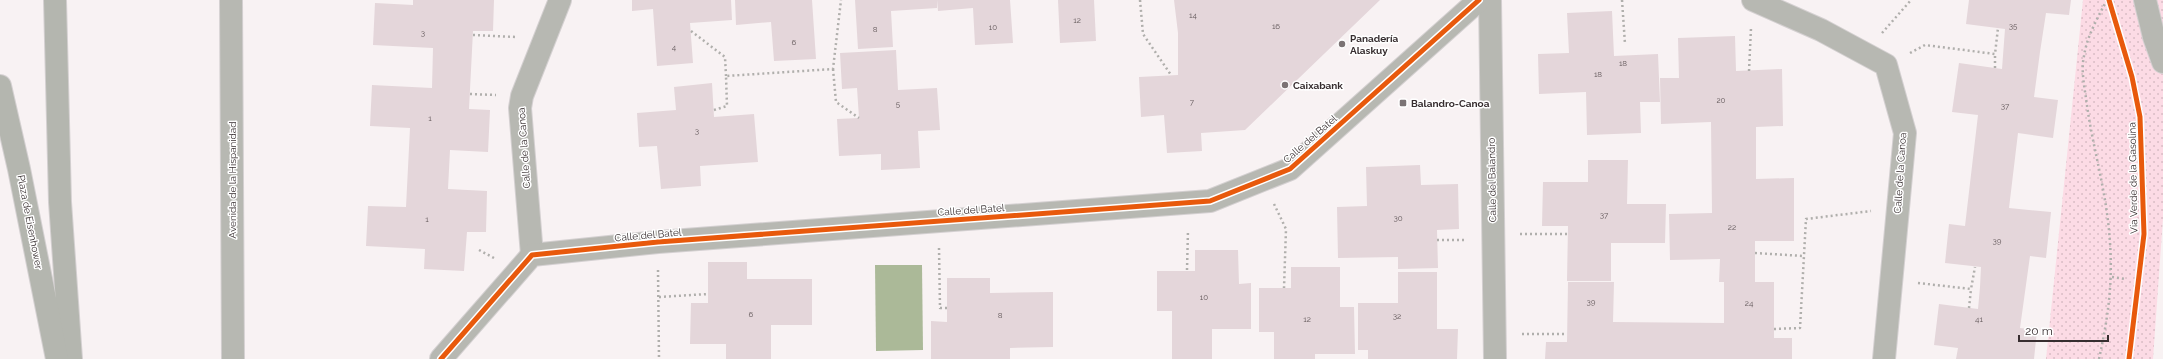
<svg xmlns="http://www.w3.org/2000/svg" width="2163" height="359" viewBox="0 0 2163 359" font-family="Raleway,sans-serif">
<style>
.park{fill:url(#park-dots)}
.water{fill:#abb998}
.building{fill:#e4d6da}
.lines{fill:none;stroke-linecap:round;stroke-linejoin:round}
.minor-casing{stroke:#d4d0d1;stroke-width:24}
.highway-casing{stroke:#d4d0d1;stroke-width:24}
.path{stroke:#b0afac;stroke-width:2.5;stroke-dasharray:2 3;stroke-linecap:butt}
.minor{stroke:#b7b8b2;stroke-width:22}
.highway{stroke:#b4b6af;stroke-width:22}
.cycleway-casing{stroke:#fff;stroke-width:8}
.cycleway{stroke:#e8590c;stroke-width:5}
.poi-dot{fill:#7b7374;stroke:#fff;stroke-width:1.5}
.labels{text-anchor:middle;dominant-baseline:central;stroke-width:3;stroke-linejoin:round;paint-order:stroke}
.number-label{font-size:8px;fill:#62585a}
.poi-label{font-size:10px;font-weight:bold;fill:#372e30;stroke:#fff;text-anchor:start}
.street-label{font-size:10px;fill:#372e30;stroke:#fff}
</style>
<defs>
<pattern id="park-dots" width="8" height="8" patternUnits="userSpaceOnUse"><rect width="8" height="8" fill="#fcdbe5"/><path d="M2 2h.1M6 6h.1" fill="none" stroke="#d9bcc5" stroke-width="1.8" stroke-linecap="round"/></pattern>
</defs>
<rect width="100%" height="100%" fill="#f8f2f3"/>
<!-- park -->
<path class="park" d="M2083,0H2163V218L2153,359H2046Z"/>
<!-- water -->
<path class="water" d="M875,265H922L923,350L876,351Z"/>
<!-- building -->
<g class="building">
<path d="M413,0H494L493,31H473L469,109L490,110L488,152L450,150L448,189L487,191L486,232H467L464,271L424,269L425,249L366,246L368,206L406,207L410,128L370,126L372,85L432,88L433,48L373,45L375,3L413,5Z"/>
<path d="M632,0H731L732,20L690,23L693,63L657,66L653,9L632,11Z"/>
<path d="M735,0H812L816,59L774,61L771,22L736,25Z"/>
<path d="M855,0H937V8L891,11L893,47L858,49Z"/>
<path d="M937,0H1010L1013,43L975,45L973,8L938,11Z"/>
<path d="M1058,0H1094L1096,41L1060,43Z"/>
<path d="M1174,0H1380L1245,130L1201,133L1202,151L1167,153L1164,115L1141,117L1139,77L1178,75V33Z"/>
<path d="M1969,0H2071L2069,15L2046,13L2040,52L2034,97L2058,100L2053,138L2018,133L2009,208L2051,212L2046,258L2030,256L2020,328L2037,330L2034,359H1956L1958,348L1934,345L1939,304L1978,309L1980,287L1981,267L1945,263L1949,224L1965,226L1978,115L1952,112L1959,63L2002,69L2005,29L1966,24Z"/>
<path d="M1612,11L1614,56L1658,54L1660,102H1640L1641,133L1587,135L1586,92L1539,94L1538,54L1569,53L1567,13Z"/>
<path d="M1735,36L1736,71L1782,69L1783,126L1756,127V179L1794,178V241H1755V282H1774V338H1792V359H1545L1546,342H1567L1568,282H1614L1613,322L1724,323V282H1719L1720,259L1670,260L1669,214L1712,213L1711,122L1661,124L1660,78H1679L1678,38Z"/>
<path d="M896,50L898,90L937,88L940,130L918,131L920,168L881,170V154L839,156L837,119L859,118L857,88L842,89L840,53Z"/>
<path d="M712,83L714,117L754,114L758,162L700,166L701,186L661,189L657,146L639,147L637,113L676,110L674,87Z"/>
<path d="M1588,160H1628L1627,204H1666L1665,243H1611V281H1567L1568,226H1542L1543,182H1588Z"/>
<path d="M1420,165L1421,185L1458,184L1459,229L1437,230L1438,268L1398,269V257L1338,258L1337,207L1367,206L1366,167Z"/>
<path d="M1195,250H1238L1239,284L1251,283V329H1212V359H1172V311H1157V271H1195Z"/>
<path d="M708,262H747V279H812V325H771V359H726V344H690L691,303H708Z"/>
<path d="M1291,267H1340V307H1354L1355,354H1315V359H1274V332H1259V288H1291Z"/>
<path d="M1398,272H1437V329H1458L1457,359H1368V350H1358V303H1398Z"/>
<path d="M947,278H990V293L1053,292V347L1010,348V359H931V321L947,322Z"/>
</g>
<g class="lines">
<!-- minor casing -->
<g class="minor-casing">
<g id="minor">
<path d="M231,0L233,359"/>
<path d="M1490,0L1495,359"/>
<path d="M1753,0L1821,30L1886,65L1905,133L1884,359"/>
<path d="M2145,0L2154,37L2163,62"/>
<path d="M532,255L520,108L522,96L560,0"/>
<path d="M441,359L532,255L658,242L1210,201L1290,169L1479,0"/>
</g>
</g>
<!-- highway casing -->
<g class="highway-casing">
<g id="highway">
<path d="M55,0L60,202L71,359"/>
<path d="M0,86L19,169L57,359"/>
</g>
</g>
<!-- path -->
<g class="path">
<path d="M1140,0L1143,34L1171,75"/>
<path d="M1622,0L1625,44"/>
<path d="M691,31L725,57L726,76"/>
<path d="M1882,33L1911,0"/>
<path d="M473,35L516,37"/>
<path d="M1910,53L1925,45L1995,54L1998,28"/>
<path d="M1995,68V54"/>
<path d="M833,69L836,102L859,118"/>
<path d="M1749,71L1751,28"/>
<path d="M470,94L496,95"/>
<path d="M714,110L727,106L726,76L833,69L841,0"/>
<path d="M1274,204L1286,229L1284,288"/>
<path d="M1520,234H1567"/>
<path d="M1437,240H1466"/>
<path d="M939,248L940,308H947"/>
<path d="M479,250L494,258"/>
<path d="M1755,253L1803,256"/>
<path d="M658,270L659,359"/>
<path d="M1187,270L1188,230"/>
<path d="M2112,277L2125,279"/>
<path d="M1918,283L1971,289L1975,267"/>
<path d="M659,297L708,294"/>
<path d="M1969,308L1971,289"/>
<path d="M1774,329L1800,328L1806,219L1871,211"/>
<path d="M1522,334H1567"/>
<path d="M2099,359C2110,309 2114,272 2108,221C2103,179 2091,139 2086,98C2084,85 2081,69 2084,56C2087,36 2098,17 2107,0"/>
</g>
<!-- minor -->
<use href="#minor" class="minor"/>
<!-- highway -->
<use href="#highway" class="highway"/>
<!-- cycleway casing -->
<g class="cycleway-casing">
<g id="cycleway">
<path d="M2109,0L2132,77L2140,117L2144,234L2129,359"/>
<path d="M441,359L532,255L658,242L1210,201L1290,169L1479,0"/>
</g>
</g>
<!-- cycleway -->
<use href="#cycleway" class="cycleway"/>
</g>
<!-- markers -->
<g class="poi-dot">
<circle cx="1342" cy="44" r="4"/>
<circle cx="1285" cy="85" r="4"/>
<rect x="1399" y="99" width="8" height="8" rx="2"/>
</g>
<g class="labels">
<!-- number labels -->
<g class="number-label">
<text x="1193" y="15">14</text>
<text x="1077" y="20">12</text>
<text x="1276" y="26">16</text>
<text x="2013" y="26">35</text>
<text x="993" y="27">10</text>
<text x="875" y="29">8</text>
<text x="423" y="33">3</text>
<text x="794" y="42">6</text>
<text x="674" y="47">4</text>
<text x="1623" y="63">18</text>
<text x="1598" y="74">18</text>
<text x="1721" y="100">20</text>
<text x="1192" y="102">7</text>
<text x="898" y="104">5</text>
<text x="2005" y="106">37</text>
<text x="430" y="118">1</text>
<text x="697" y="131">3</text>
<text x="1604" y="215">37</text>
<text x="1398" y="218">30</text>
<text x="427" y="219">1</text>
<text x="1732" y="227">22</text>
<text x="1997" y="241">39</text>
<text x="1204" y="297">10</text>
<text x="1591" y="302">39</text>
<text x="1749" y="303">24</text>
<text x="751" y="314">6</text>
<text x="1000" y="315">8</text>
<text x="1397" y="316">32</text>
<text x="1307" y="319">12</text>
<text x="1979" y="319">41</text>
</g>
<!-- poi labels -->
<g class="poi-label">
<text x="1350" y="38">Panadería<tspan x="1350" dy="12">Alaskuy</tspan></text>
<text x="1293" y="85">Caixabank</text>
<text x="1411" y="103">Balandro-Canoa</text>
</g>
<!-- street labels -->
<g class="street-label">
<text transform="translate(1310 139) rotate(-41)">Calle del Batel</text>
<text transform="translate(524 148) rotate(-94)">Calle de la Canoa</text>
<text transform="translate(1900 173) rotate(-86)">Calle de la Canoa</text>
<text transform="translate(2133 178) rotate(-91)">Vía Verde de la Gasolina</text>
<text transform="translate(232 180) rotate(-90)">Avenida de la Hispanidad</text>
<text transform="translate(1492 180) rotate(-91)">Calle del Balandro</text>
<text transform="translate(971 210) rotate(-4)">Calle del Batel</text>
<text transform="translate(30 222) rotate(79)">Plaza de Eisenhower</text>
<text transform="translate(648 235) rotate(-5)">Calle del Batel</text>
</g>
</g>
<!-- scale -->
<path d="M2019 335v6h89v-6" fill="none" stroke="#372e30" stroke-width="2"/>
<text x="2025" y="335" font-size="12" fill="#372e30" stroke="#ffffff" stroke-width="3" paint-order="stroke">20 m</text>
</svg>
